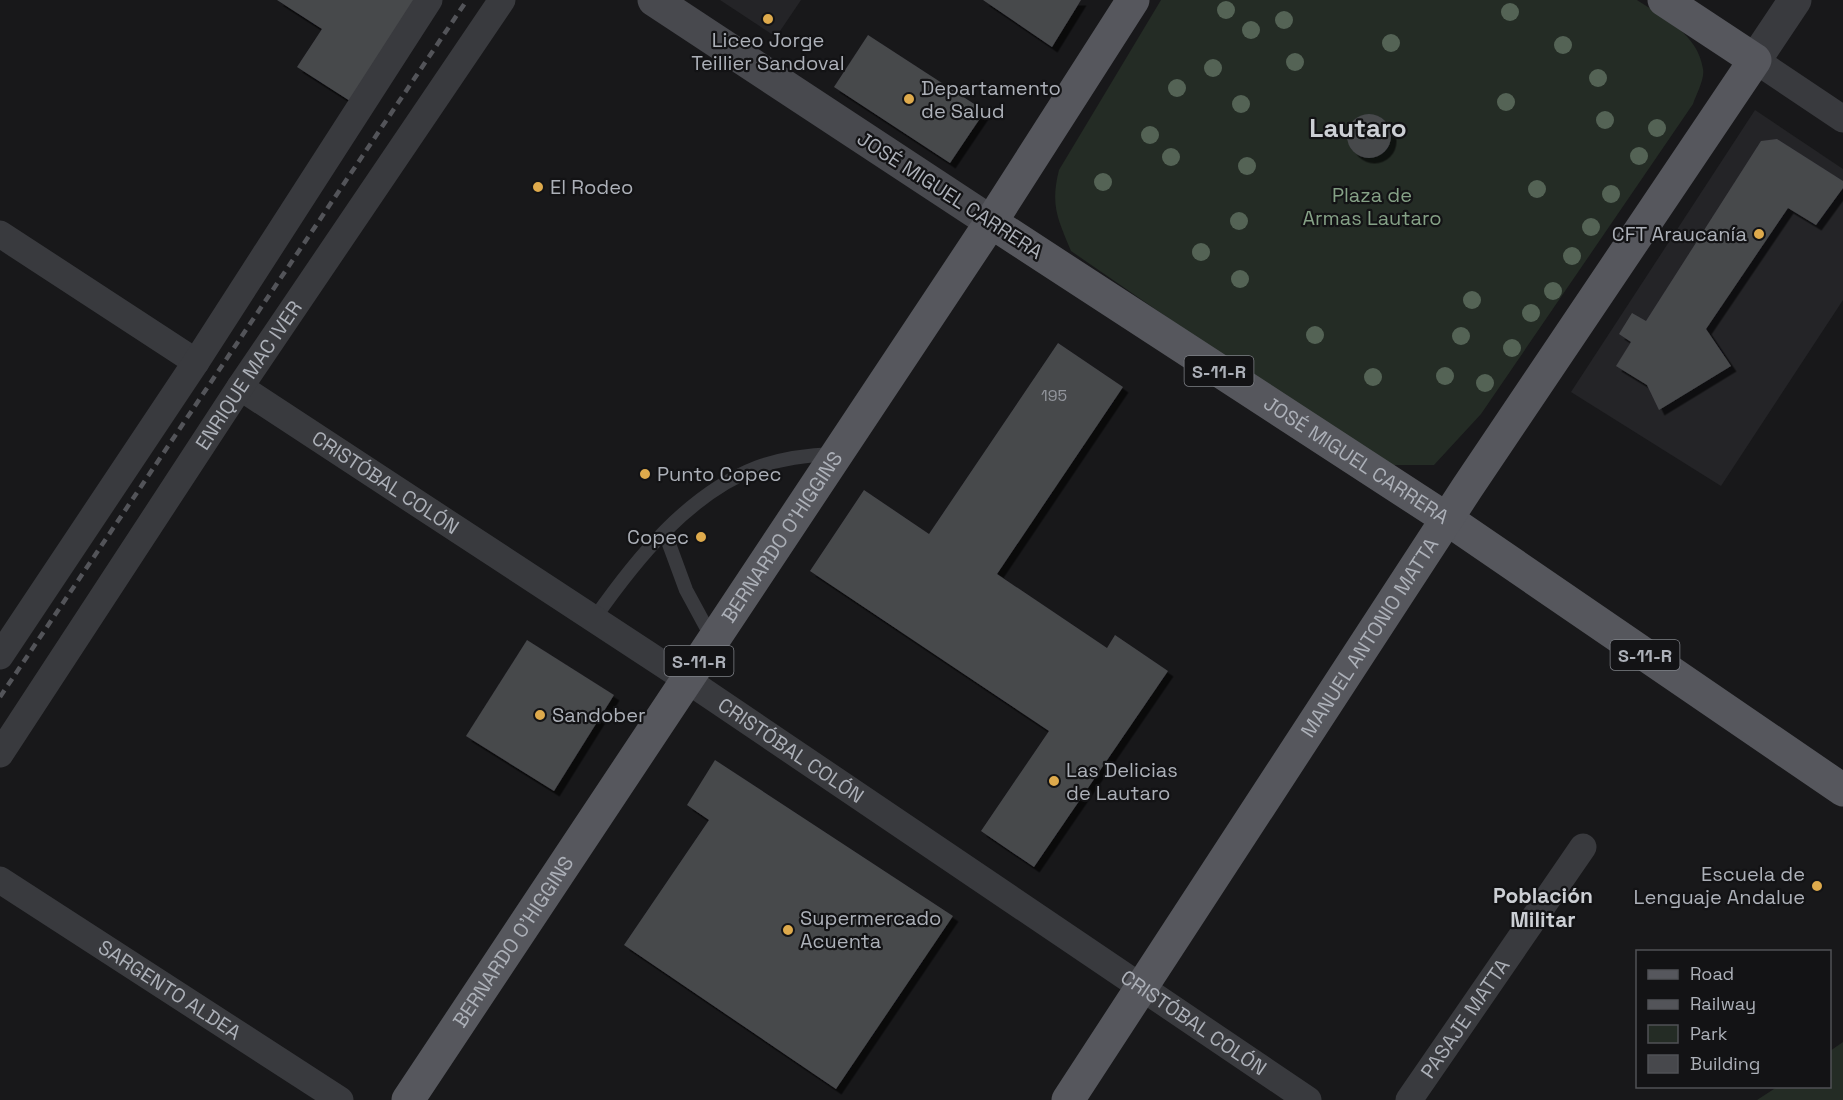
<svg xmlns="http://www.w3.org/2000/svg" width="1843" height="1100" viewBox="0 0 1843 1100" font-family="'Space Grotesk',sans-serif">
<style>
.built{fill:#242427}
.green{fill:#242c25}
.building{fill:#47484c;filter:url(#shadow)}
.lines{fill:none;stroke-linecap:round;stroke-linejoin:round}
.service{stroke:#393a3e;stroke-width:14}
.minor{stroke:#393a3e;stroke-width:27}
.tertiary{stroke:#393a3e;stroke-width:33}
.secondary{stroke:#48494e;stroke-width:33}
.primary{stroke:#56575d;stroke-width:33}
.rail{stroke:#535459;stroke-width:4.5;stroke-dasharray:8 6;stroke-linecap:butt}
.tree{fill:#546355}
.poi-dot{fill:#deaa4c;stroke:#131315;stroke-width:2}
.labels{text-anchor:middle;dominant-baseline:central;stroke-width:4.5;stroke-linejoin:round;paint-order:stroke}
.number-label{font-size:16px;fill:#93969d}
.shield{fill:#131315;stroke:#7e8187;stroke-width:1.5}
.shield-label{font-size:18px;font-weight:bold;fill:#acb0b8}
.poi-label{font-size:20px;fill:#acb0b8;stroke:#131315;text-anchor:start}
.street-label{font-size:20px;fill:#acb0b8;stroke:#131315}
.park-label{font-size:20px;fill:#85a186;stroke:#131315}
.neighbourhood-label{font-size:21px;font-weight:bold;fill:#cccfd4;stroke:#131315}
.district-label{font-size:26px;font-weight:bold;fill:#cccfd4;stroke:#131315}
</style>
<defs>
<filter id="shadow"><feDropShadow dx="5.5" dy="5.5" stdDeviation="0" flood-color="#0009"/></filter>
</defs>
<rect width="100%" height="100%" fill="#18181a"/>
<!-- built -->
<g class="built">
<path d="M720,0H801L776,37Z"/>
<path d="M1755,110L1843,169V300L1721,486L1571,392Z"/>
</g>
<!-- green -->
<g class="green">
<path d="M1161,0H1637C1663,17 1698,34 1703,69C1705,79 1696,95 1693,104L1481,414L1434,465H1393L1358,449L1071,251C1058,219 1050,206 1059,170Z"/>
<path d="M1843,1042V1100H1757L1777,1087L1830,1086V1051Z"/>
</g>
<!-- building -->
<g class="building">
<path d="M277,0H416L350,101L297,67L322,29Z"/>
<path d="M983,0H1081L1052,47Z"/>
<path d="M868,35L985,111L950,163L834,87Z"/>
<circle cx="1369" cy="136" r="22"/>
<path d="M1777,139L1843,181V188L1816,225L1788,208L1706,329L1731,366L1659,410L1647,385L1616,366L1631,342L1619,334L1632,313L1646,321L1761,141Z"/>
<path d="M1058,343L1123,387L997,574L1107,648L1115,635L1168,671L1034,867L981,831L1049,731L810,571L864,490L929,534Z"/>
<path d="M527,640L614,695L554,791L466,736Z"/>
<path d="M715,760L953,916L836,1089L624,945L709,820L687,805Z"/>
</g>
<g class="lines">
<!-- service -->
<g class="service">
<path d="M665,533L686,590L712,638"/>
<path d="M594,619C636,559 688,494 758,467C783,458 808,455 834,454"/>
</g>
<!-- minor -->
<g class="minor">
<path d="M1755,60L1843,119"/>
<path d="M0,234L196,362"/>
<path id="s1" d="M240,387L687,680L1308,1100"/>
<path d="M0,656L196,362L429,0"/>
<path id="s2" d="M0,754L240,387L502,0"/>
<path id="s3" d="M0,880L340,1100"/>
<path id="s4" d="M1409,1100L1583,847"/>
</g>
<!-- tertiary -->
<path class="tertiary" d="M1755,60L1795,0"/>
<!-- secondary -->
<path class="secondary" d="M654,0L991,222"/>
<!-- primary -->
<g class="primary">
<path id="s5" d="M991,222L1447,519L1843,790"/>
<path id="s6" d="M408,1100L991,222L1133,0"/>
<path id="s7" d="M1068,1100L1467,488L1755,60L1664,0"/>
</g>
<!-- rail -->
<path class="rail" d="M0,697L467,0"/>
</g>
<!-- trees -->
<g class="tree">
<circle cx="1226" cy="10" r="9"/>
<circle cx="1510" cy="12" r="9"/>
<circle cx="1284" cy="20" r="9"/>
<circle cx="1251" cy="30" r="9"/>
<circle cx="1391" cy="43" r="9"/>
<circle cx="1563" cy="45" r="9"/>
<circle cx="1295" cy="62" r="9"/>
<circle cx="1213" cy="68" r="9"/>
<circle cx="1598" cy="78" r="9"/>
<circle cx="1177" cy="88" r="9"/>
<circle cx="1506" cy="102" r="9"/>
<circle cx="1241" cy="104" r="9"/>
<circle cx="1605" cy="120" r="9"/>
<circle cx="1657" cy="128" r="9"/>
<circle cx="1150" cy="135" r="9"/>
<circle cx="1639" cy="156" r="9"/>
<circle cx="1171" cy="157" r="9"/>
<circle cx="1247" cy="166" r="9"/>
<circle cx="1103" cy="182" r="9"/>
<circle cx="1537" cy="189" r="9"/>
<circle cx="1611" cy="194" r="9"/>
<circle cx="1239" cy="221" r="9"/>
<circle cx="1591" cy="227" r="9"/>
<circle cx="1201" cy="252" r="9"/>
<circle cx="1572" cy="256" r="9"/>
<circle cx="1240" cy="279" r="9"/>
<circle cx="1553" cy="291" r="9"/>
<circle cx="1472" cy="300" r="9"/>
<circle cx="1531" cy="313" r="9"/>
<circle cx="1315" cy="335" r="9"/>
<circle cx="1461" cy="336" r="9"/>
<circle cx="1512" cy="348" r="9"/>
<circle cx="1445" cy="376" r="9"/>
<circle cx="1373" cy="377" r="9"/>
<circle cx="1485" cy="383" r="9"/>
</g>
<!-- markers -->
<g class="poi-dot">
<circle cx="768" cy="19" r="6"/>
<circle cx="909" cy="99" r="6"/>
<circle cx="538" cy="187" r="6"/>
<circle cx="1759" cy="234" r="6"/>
<circle cx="645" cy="474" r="6"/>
<circle cx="701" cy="537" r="6"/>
<circle cx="540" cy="715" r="6"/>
<circle cx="1054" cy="781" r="6"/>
<circle cx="1817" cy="886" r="6"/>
<circle cx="788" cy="930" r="6"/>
</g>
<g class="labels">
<!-- number labels -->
<g class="number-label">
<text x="1054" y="395">195</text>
</g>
<!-- shield labels -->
<g class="shield">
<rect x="1184.5" y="356" width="69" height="30" rx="4.5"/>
<rect x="1610.5" y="640" width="69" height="30" rx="4.5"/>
<rect x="664.5" y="646" width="69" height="30" rx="4.5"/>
</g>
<g class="shield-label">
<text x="1219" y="371">S-11-R</text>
<text x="1645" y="655">S-11-R</text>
<text x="699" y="661">S-11-R</text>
</g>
<!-- poi labels -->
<g class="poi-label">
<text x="768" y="40" text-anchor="middle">Liceo Jorge<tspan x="768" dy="23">Teillier Sandoval</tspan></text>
<text x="921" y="88">Departamento<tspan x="921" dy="23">de Salud</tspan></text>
<text x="550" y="187">El Rodeo</text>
<text x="1747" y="234" text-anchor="end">CFT Araucanía</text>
<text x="657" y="474">Punto Copec</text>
<text x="689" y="537" text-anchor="end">Copec</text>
<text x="552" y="715">Sandober</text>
<text x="1066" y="770">Las Delicias<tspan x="1066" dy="23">de Lautaro</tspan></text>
<text x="1805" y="874" text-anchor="end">Escuela de<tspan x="1805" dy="23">Lenguaje Andalue</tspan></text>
<text x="800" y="918">Supermercado<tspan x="800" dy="23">Acuenta</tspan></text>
</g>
<!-- street labels -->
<g class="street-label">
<text transform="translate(950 195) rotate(33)">JOSÉ MIGUEL CARRERA</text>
<text stroke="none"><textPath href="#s2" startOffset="453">ENRIQUE MAC IVER</textPath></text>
<text stroke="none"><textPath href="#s5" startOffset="436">JOSÉ MIGUEL CARRERA</textPath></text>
<text stroke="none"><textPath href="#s1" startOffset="174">CRISTÓBAL COLÓN</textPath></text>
<text stroke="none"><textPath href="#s6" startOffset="676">BERNARDO O'HIGGINS</textPath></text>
<text stroke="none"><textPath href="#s7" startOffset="552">MANUEL ANTONIO MATTA</textPath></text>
<text stroke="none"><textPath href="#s1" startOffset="660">CRISTÓBAL COLÓN</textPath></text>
<text stroke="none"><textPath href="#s6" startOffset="190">BERNARDO O'HIGGINS</textPath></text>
<text stroke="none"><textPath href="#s3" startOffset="202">SARGENTO ALDEA</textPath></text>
<text stroke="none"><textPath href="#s4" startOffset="99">PASAJE MATTA</textPath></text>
<text stroke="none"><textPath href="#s1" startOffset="1146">CRISTÓBAL COLÓN</textPath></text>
</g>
<!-- park labels -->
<g class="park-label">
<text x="1372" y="195">Plaza de<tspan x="1372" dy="23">Armas Lautaro</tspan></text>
</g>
<!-- neighbourhood labels -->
<g class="neighbourhood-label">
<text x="1543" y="895">Población<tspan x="1543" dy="24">Militar</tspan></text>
</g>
<!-- district labels -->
<g class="district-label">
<text x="1358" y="128">Lautaro</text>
</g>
</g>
<!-- legend -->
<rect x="1636" y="950" width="195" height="138" fill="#131315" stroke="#505256" stroke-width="1.5"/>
<rect x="1648" y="970" width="30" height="9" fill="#56575d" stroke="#505256" stroke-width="1.5"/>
<text x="1690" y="980" font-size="18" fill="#acb0b8">Road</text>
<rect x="1648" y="1000" width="30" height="9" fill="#535459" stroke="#505256" stroke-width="1.5"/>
<text x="1690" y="1010" font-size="18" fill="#acb0b8">Railway</text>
<rect x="1648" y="1025" width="30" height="18" fill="#242c25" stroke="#505256" stroke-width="1.5"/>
<text x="1690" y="1040" font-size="18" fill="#acb0b8">Park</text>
<rect x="1648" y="1055" width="30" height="18" fill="#47484c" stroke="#505256" stroke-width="1.5"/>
<text x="1690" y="1070" font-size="18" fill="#acb0b8">Building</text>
</svg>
